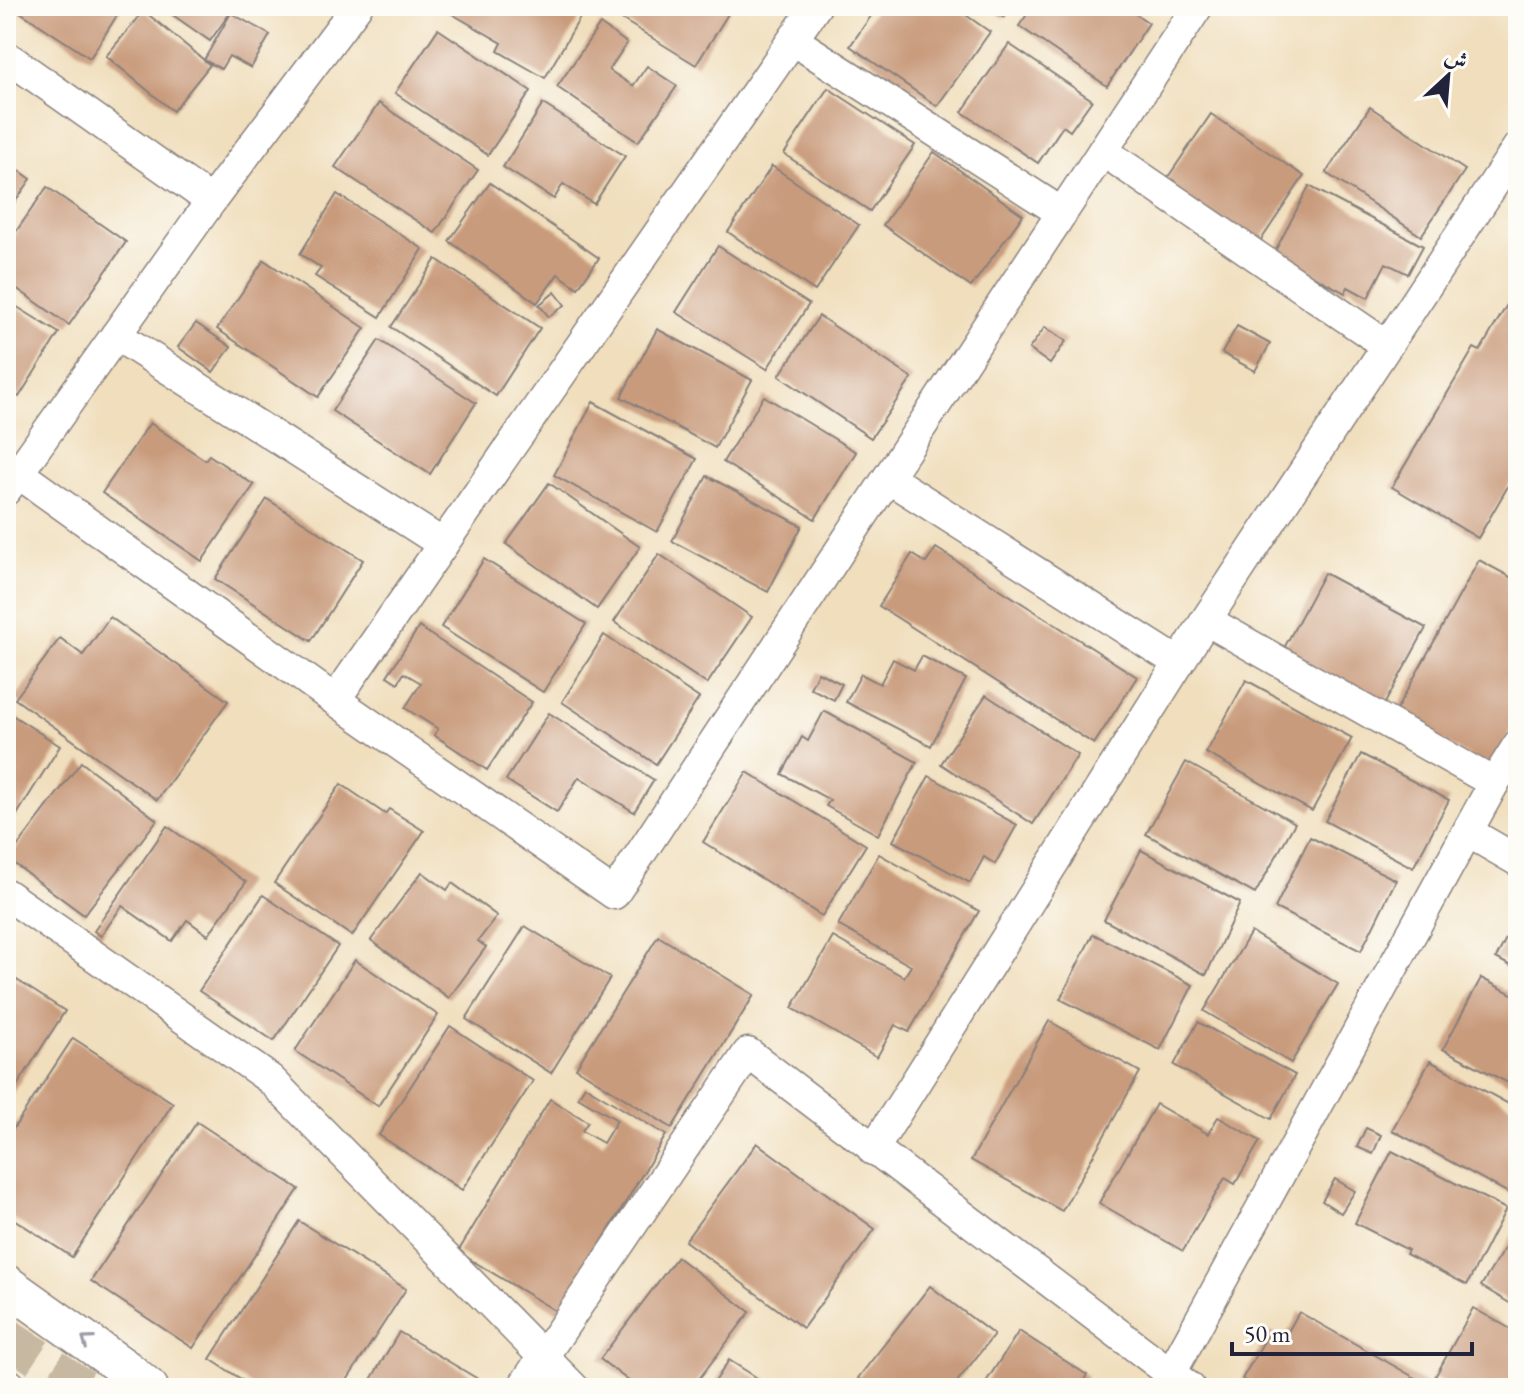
<svg xmlns="http://www.w3.org/2000/svg" width="1524" height="1394" viewBox="0 0 1524 1394" font-family="'EB Garamond',Amiri,serif">
<style>
.building{fill:#c99b7d}
.lines{fill:none;stroke-linecap:round;stroke-linejoin:round}
.tertiary-tunnel{stroke:#c7b8a2;stroke-width:38;stroke-dasharray:38 19;stroke-linecap:butt}
.minor-casing{stroke:#89807c;stroke-width:33}
.tertiary-casing{stroke:#89807c;stroke-width:41}
.minor{stroke:#fff;stroke-width:30}
.tertiary{stroke:#fff;stroke-width:38}
.oneway{stroke:#9c9ca7}
</style>
<rect width="100%" height="100%" fill="#fdfcf7"/>
<filter id="ink" filterUnits="userSpaceOnUse"><feTurbulence type="fractalNoise" baseFrequency=".0125" numOctaves="2"/><feDisplacementMap in="SourceGraphic" scale="16" xChannelSelector="R" yChannelSelector="G"/><feConvolveMatrix kernelMatrix="1 2 1 2 8 2 1 2 1" color-interpolation-filters="sRGB"/></filter>
<filter id="wash" filterUnits="userSpaceOnUse"><feTurbulence type="fractalNoise" baseFrequency=".006" numOctaves="4" result="noise"/><feDisplacementMap in="SourceGraphic" scale="32" xChannelSelector="R" yChannelSelector="G"/><feGaussianBlur stdDeviation="1.8" result="paint"/><feColorMatrix in="noise" values="0 0 0 0 0 0 0 0 0 0 0 0 0 0 0 0 0 1.4 0 .05"/><feComposite in="paint" operator="in"/></filter>
<g filter="url(#wash)">
<rect width="100%" height="100%" fill="#f0debc"/>
<g id="blocks">
<!-- building -->
<g class="building">
<path d="M11,6H123L90,58Z"/>
<path d="M160,6H235L210,41Z"/>
<path d="M450,6H579L585,9L545,78L498,51L502,43L447,11Z"/>
<path d="M613,6H733L696,65L610,12Z"/>
<path d="M878,6H953L990,32L937,106L850,46Z"/>
<path d="M985,6H1012L1004,18Z"/>
<path d="M1033,6H1124L1149,23L1107,86L1019,26Z"/>
<path d="M144,11L210,65L173,111L106,56Z"/>
<path d="M231,13L270,35L251,68L229,56L221,69L204,60Z"/>
<path d="M600,24L627,43L609,70L633,86L647,66L677,86L638,142L557,87Z"/>
<path d="M438,29L531,91L488,155L395,93Z"/>
<path d="M1009,44L1092,100L1070,131L1063,126L1038,163L962,112Z"/>
<path d="M828,88L915,145L870,211L784,154Z"/>
<path d="M379,103L478,170L435,233L335,167Z"/>
<path d="M543,104L625,156L594,204L563,184L554,199L503,167Z"/>
<path d="M1370,107L1465,170L1421,236L1326,173Z"/>
<path d="M1211,114L1304,176L1255,249L1162,186Z"/>
<path d="M934,152L1023,215L971,287L883,225Z"/>
<path d="M6,161L31,179L6,215Z"/>
<path d="M772,166L859,225L815,291L728,232Z"/>
<path d="M490,183L599,258L578,288L558,274L537,303L449,241Z"/>
<path d="M1309,186L1423,246L1408,274L1386,263L1368,298L1348,287L1345,293L1273,255Z"/>
<path d="M47,187L126,242L69,325L6,281V246Z"/>
<path d="M337,194L423,249L380,317L315,276L321,268L300,254Z"/>
<path d="M718,246L809,304L767,369L676,312Z"/>
<path d="M436,259L540,328L496,396L391,327Z"/>
<path d="M264,260L365,328L318,397L217,329Z"/>
<path d="M1518,286V469L1478,538L1392,487L1474,348L1480,351Z"/>
<path d="M555,292L565,305L549,317L539,305Z"/>
<path d="M6,300L59,333L19,397L6,389Z"/>
<path d="M819,316L912,378L871,438L779,376Z"/>
<path d="M196,323L231,347L213,372L178,347Z"/>
<path d="M1237,326L1270,344L1255,371L1222,353Z"/>
<path d="M1045,327L1066,341L1050,364L1029,349Z"/>
<path d="M657,329L752,380L715,448L621,397Z"/>
<path d="M379,340L476,403L430,474L332,411Z"/>
<path d="M764,396L856,452L815,519L723,462Z"/>
<path d="M593,402L697,459L657,532L554,475Z"/>
<path d="M150,423L205,460L209,455L254,485L202,561L102,493Z"/>
<path d="M707,476L802,526L768,592L672,541Z"/>
<path d="M549,483L640,547L597,609L506,544Z"/>
<path d="M267,499L363,560L311,641L215,579Z"/>
<path d="M936,548L1137,677L1094,744L879,606L912,554L926,563Z"/>
<path d="M659,554L752,617L707,684L614,622Z"/>
<path d="M484,559L586,624L543,692L441,627Z"/>
<path d="M1479,560L1518,581V717L1490,768L1394,714Z"/>
<path d="M1324,573L1426,628L1384,705L1283,650Z"/>
<path d="M110,617L228,701L157,800L15,699L60,638L83,655Z"/>
<path d="M419,627L532,702L487,770L434,735L438,729L405,708L421,683L404,673L398,683L387,676Z"/>
<path d="M604,635L699,698L656,764L562,702Z"/>
<path d="M922,656L966,679L931,746L846,702L861,674L880,684L893,659L914,670Z"/>
<path d="M818,672L842,684L834,700L810,688Z"/>
<path d="M1246,680L1352,738L1312,811L1206,753Z"/>
<path d="M986,695L1078,755L1033,824L941,764Z"/>
<path d="M6,711L60,746L6,832Z"/>
<path d="M824,711L917,762L878,835L826,806L830,800L782,774L802,737L808,741Z"/>
<path d="M549,713L654,780L634,812L579,777L557,812L506,780Z"/>
<path d="M1361,754L1449,800L1413,868L1325,821Z"/>
<path d="M81,762L157,820L84,915L8,859Z"/>
<path d="M1186,762L1295,823L1255,894L1146,834Z"/>
<path d="M747,772L866,845L822,916L703,842Z"/>
<path d="M929,776L1017,825L995,864L984,857L970,883L893,841Z"/>
<path d="M341,784L385,814L389,809L424,831L352,936L274,883Z"/>
<path d="M167,826L246,882L208,935L187,920L172,941L122,906L101,936L94,931Z"/>
<path d="M1310,837L1396,880L1361,951L1275,908Z"/>
<path d="M1141,850L1240,903L1206,975L1104,920Z"/>
<path d="M879,854L979,911L909,1032L895,1025L877,1057L792,1008L833,937L904,977L911,966L838,925Z"/>
<path d="M422,872L447,890L452,883L497,916L478,941L486,947L449,998L371,940Z"/>
<path d="M263,895L338,946L274,1041L199,991Z"/>
<path d="M1518,915V970L1496,958Z"/>
<path d="M525,926L610,978L551,1073L466,1019Z"/>
<path d="M1251,932L1338,984L1291,1063L1204,1011Z"/>
<path d="M1093,934L1193,985L1160,1050L1060,999Z"/>
<path d="M658,936L754,995L672,1128L576,1068Z"/>
<path d="M355,960L438,1015L378,1106L295,1051Z"/>
<path d="M6,973L65,1011L6,1103Z"/>
<path d="M1481,978L1518,997V1088L1443,1049Z"/>
<path d="M1049,1021L1140,1072L1062,1211L971,1160Z"/>
<path d="M1198,1022L1295,1075L1271,1119L1174,1065Z"/>
<path d="M450,1026L533,1081L462,1190L379,1135Z"/>
<path d="M73,1038L173,1103L72,1257L6,1214V1140Z"/>
<path d="M1430,1061L1518,1109V1189L1514,1196L1392,1130Z"/>
<path d="M585,1086L666,1135L559,1313L458,1252L550,1099L588,1122L582,1131L603,1143L617,1120L578,1097Z"/>
<path d="M1156,1104L1208,1134L1218,1117L1260,1141L1235,1184L1225,1178L1183,1251L1099,1203Z"/>
<path d="M197,1122L299,1189L193,1348L91,1281Z"/>
<path d="M1366,1128L1381,1135L1373,1154L1357,1147Z"/>
<path d="M757,1143L875,1229L803,1328L685,1241Z"/>
<path d="M1392,1151L1506,1209L1467,1285L1406,1254L1408,1250L1355,1223Z"/>
<path d="M1335,1179L1355,1191L1341,1213L1322,1201Z"/>
<path d="M299,1221L406,1289L342,1388H255L210,1359Z"/>
<path d="M1518,1226V1308L1481,1286Z"/>
<path d="M677,1257L750,1312L692,1388H638L600,1359Z"/>
<path d="M930,1286L994,1335L952,1388H872L858,1378Z"/>
<path d="M1473,1308L1518,1333V1388H1455L1435,1377Z"/>
<path d="M1299,1312L1433,1388H1258L1242,1379L1270,1331L1284,1339Z"/>
<path d="M1019,1331L1087,1375L1079,1388H982Z"/>
<path d="M399,1332L493,1388H366Z"/>
<path d="M729,1360L773,1388H711Z"/>
</g>
</g>
</g>
<g filter="url(#ink)">
<use href="#blocks" fill-opacity="0" stroke="#89807c" stroke-width="2"/>
<g class="lines">
<!-- tertiary-tunnel -->
<path class="tertiary-tunnel" d="M6,1336L83,1388"/>
<!-- minor casing -->
<g class="minor-casing">
<g id="minor">
<path d="M793,40L1062,213"/>
<path d="M6,56L211,201"/>
<path d="M1103,151L1386,345"/>
<path d="M116,335L443,544"/>
<path d="M18,473L335,700L614,894L1198,6"/>
<path d="M888,478L1179,663"/>
<path d="M6,490L211,201L357,6"/>
<path d="M1206,620L1494,783"/>
<path d="M335,700L816,6"/>
<path d="M1468,832L1518,861"/>
<path d="M6,894L270,1079L574,1388"/>
<path d="M873,1150L1206,620L1518,147"/>
<path d="M1171,1373L1494,783L1518,745"/>
<path d="M522,1388L748,1053L1190,1388"/>
</g>
</g>
<!-- tertiary casing -->
<g class="tertiary-casing">
<g id="tertiary">
<path d="M6,1284L127,1370L149,1388"/>
<path d="M6,1387L7,1388"/>
</g>
</g>
<!-- minor -->
<use href="#minor" class="minor"/>
<!-- tertiary -->
<use href="#tertiary" class="tertiary"/>
</g>
<!-- one-way arrows -->
<defs><path id="oneway-chevron" d="M-2-3.5L2.5 0L-2 3.5" fill="none" stroke-width="1.6" stroke-linecap="round" stroke-linejoin="round" transform="scale(2)"/></defs>
<use class="oneway" href="#oneway-chevron" transform="translate(87 1341) rotate(-145)"/>
</g>
<!-- margin -->
<rect width="1524" height="1394" fill="none" stroke="#fdfcf7" stroke-width="32"/>
<!-- north arrow -->
<g transform="translate(1448 76) rotate(26)" stroke="#fdfcf7" stroke-width="6" paint-order="stroke">
<path d="M0-6L14 30L0 20L-14 30Z" fill="#22223b"/>
<text y="-12" font-size="22" font-weight="bold" text-anchor="middle" fill="#22223b">ش</text>
</g>
<!-- scale -->
<path d="M1232 1342v12h240v-12" fill="none" stroke="#22223b" stroke-width="4"/>
<text x="1244" y="1342" font-size="24" fill="#22223b" stroke="#fdfcf7" stroke-width="6" paint-order="stroke">50 m</text>
</svg>
